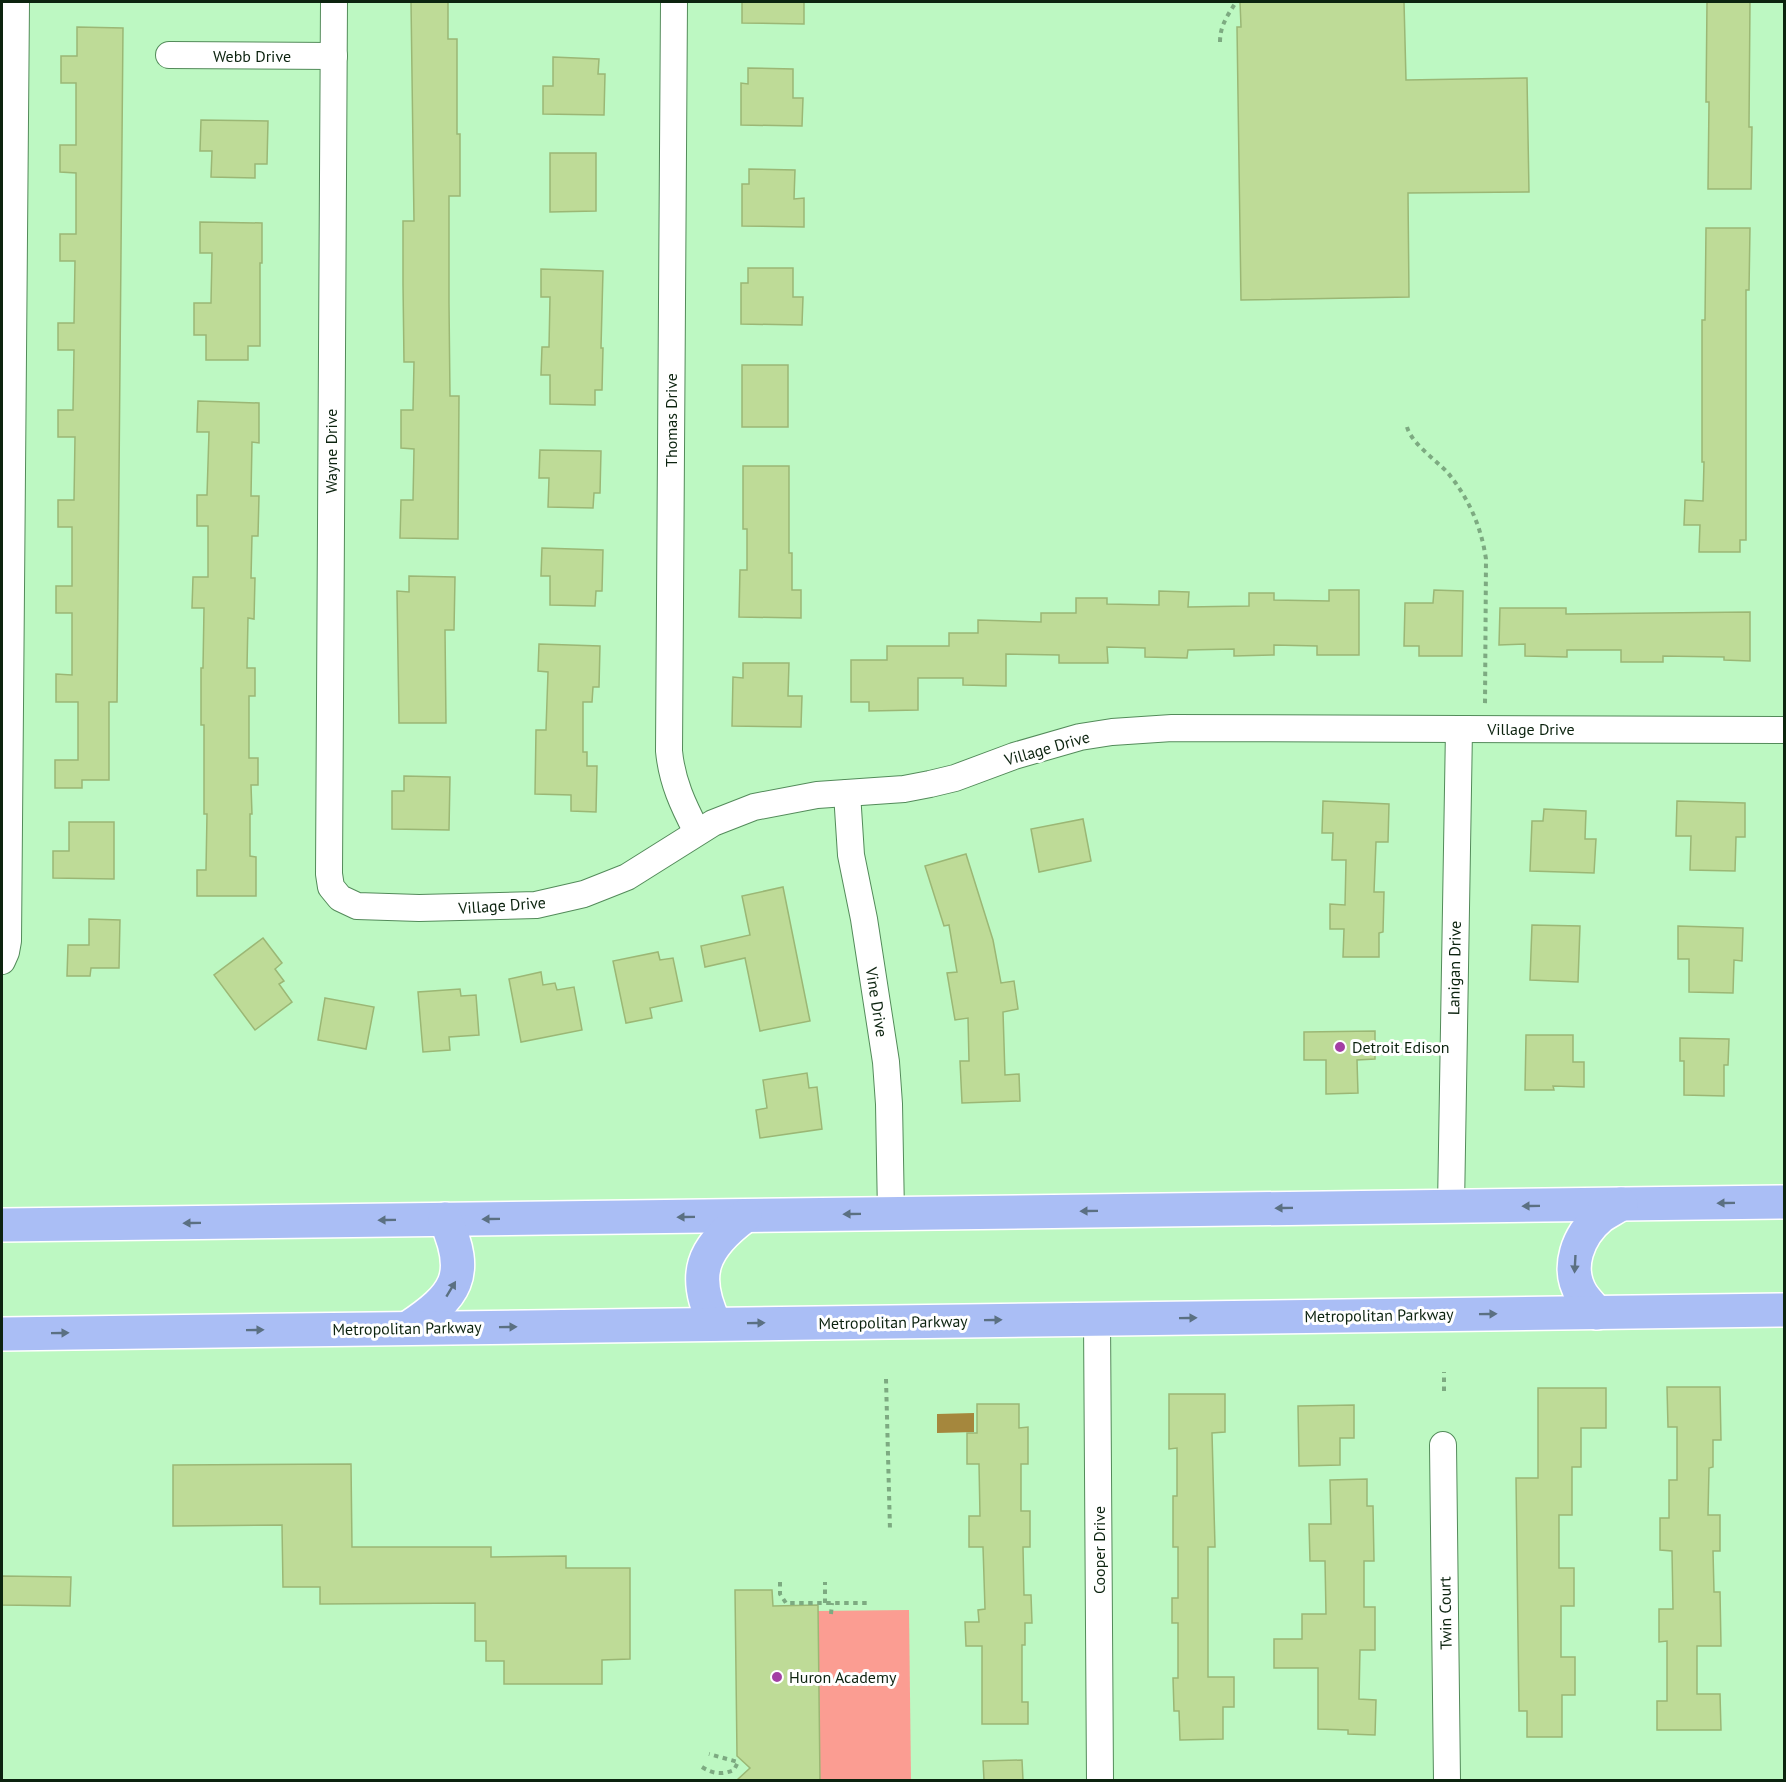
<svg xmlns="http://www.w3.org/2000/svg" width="1786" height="1782" viewBox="0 0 1786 1782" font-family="'PT Sans',sans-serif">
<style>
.green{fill:#fb9d92}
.water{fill:#a5873d}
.building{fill:#bedb97;stroke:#9bb775;stroke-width:1.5}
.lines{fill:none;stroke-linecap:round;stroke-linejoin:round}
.street-casing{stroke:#538b5a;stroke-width:28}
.primary-casing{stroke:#fff;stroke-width:36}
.path{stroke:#7daa81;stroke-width:4;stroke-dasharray:4.5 4.5;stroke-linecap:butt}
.street{stroke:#fff;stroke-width:26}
.primary{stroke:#aabef5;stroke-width:33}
.oneway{fill:#5b7082}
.poi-dot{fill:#a33fa4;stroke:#fff;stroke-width:2}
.labels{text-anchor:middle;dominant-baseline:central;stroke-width:6;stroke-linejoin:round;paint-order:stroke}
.street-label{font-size:16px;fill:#0c230f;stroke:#fff}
.poi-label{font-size:16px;fill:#0c230f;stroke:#fff;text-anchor:start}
</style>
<rect width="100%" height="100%" fill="#bdf8c2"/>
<!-- green -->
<path class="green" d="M909,1610L911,1780H820L818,1611Z"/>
<!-- water -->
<path class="water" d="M974,1413V1432L937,1433V1414Z"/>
<!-- building -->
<g class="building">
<path d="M411,2H448V39H457V134H460V196H449V303L450,396H459L458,539L400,538L401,500H413L414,449L401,448V410H413L414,362H404L403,284V221H414Z"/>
<path d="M742,2H804V24L742,23Z"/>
<path d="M1240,2H1404L1406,80L1527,78L1529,192L1408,193L1409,297L1241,300L1237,27H1241Z"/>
<path d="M1707,2H1750L1749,127H1752L1751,189H1708L1709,102H1706Z"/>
<path d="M77,27L123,28L117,702H109V780H82V788H55V760H78V702H56V674L72,675V613H56V586H72V527H58V500H74L75,437H58V410H73L74,350H58V323H74L75,261H60V234H76V173L60,172V145H76V83H61V56H77Z"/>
<path d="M553,57L599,59L598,74H605L604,115L543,114V86H553Z"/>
<path d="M748,68L793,69V98H803L802,126L741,125V83L748,84Z"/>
<path d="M201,120L268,121L267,164H255V178L211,177L212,151H200Z"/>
<path d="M550,153H596V211L550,212Z"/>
<path d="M749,169L795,170L794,199L804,198V227L742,226V184H749Z"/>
<path d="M200,222L262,223V263H260V346H248V360H206V335H194V303H211L212,253H200Z"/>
<path d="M1706,228H1750L1749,290H1746V540H1740V552H1699L1700,525H1684L1685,500L1703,501L1704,462H1702V320H1705Z"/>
<path d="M748,268H793V297H803L802,325L741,324V283H748Z"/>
<path d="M541,269L603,271L601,348H603L602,390H595V405L550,404V375H541L542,347H549L550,297H541Z"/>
<rect x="742" y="365" width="46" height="62"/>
<path d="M198,401L259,403V443L252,442L251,496H259L258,536H252L251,578H255L254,619L248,618L247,668H255V696H249V758H258V785H251L252,814H250V856L256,857V896H197V870H206L207,814H204V725H201V668H203L204,608H192L193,577H208V526H197V495H207L209,432H197Z"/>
<path d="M540,450L601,451L600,493H594L593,508L548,507L549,478H539Z"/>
<path d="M743,466H789V553H792V590H801V618L739,617L740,570H747V529H743Z"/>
<path d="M542,548L603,550L602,591H596L595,606L550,605V576H541Z"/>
<path d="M409,576L455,577L454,630H445L446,723H399L397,591L409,592Z"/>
<path d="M1329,590H1359V655H1317V646L1274,645V655L1234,656V649L1188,650L1187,658L1145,657V648L1107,647L1108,663H1059V655L1006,654V686L963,685V678H918V710L869,711V702H851V660H887V646H949V633H978V620L1041,622V613H1076V598H1107V604L1159,605V591L1189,592L1188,607L1249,606V593H1274V600L1329,601Z"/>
<path d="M1434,590L1463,591L1462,656H1419V646H1404L1405,603H1433Z"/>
<path d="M1500,608H1566V614L1750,612V661L1724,660V657L1663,656V662H1621V650H1567V657L1525,656V644L1499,645Z"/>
<path d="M539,644L600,646L599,687H593L592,702H583V752H587V766H597L596,812L571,811V795L535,794L536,730H546L548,672L538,671Z"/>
<path d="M743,663H789L788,696H802L801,727L732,726L733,677L743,678Z"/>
<path d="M404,776L450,777L449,830L392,829V791H404Z"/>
<path d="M1323,801L1389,804L1388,842H1376L1374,892H1384L1383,932L1379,933V957H1343L1344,929H1330V904L1345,905L1346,860H1332L1333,833H1322Z"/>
<path d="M1677,801L1745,803V837H1736L1735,871L1690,870L1691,836H1676Z"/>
<path d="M1544,809L1586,811L1585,839H1596L1594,873L1530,871L1532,821H1543Z"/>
<path d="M1083,819L1091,861L1039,872L1031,829Z"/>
<path d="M69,822H114V879L53,878V851H69Z"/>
<path d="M966,854L993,940L1001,983L1014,981L1018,1009L1003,1012L1005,1075L1019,1074L1020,1101L962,1103L960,1061H969L968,1018L955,1020L947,973L957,972L949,925L944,926L925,866Z"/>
<path d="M783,887L810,1021L760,1031L745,958L705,967L701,946L750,935L742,896Z"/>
<path d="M89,919L120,920L119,968H91L90,976H67L68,945H89Z"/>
<path d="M1532,925L1580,926L1578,982L1530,980Z"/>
<path d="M1678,926L1743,928L1742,961L1734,960L1733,993L1689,992V959H1678Z"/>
<path d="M263,938L282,963L275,969L284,981L279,984L292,1002L255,1030L214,975Z"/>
<path d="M658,952L660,960L673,958L682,1001L650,1008L652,1018L626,1023L613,961Z"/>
<path d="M541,972L543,985L555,983L557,990L574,987L582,1030L521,1042L509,979Z"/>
<path d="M460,989L461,996L476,995L479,1035L449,1037L450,1050L423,1052L418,992Z"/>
<path d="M325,998L374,1007L366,1049L318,1040Z"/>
<path d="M1375,1031V1059L1357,1060L1358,1093L1326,1094V1060H1304V1032Z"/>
<path d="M1526,1035H1573V1062H1584V1087L1553,1086L1554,1090H1525Z"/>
<path d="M1680,1038L1729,1039L1728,1065H1724V1096L1684,1095V1061H1680Z"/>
<path d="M807,1073L809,1088L817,1087L822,1129L760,1138L756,1110L767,1108L763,1080Z"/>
<path d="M1667,1387H1720L1721,1440H1713V1467L1709,1468L1708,1515H1720V1551H1713L1714,1592H1720L1721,1646H1697V1694H1720L1721,1730H1657V1701H1667V1641L1659,1642V1609H1673L1672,1551L1660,1550V1518H1669V1480H1677V1427H1668Z"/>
<path d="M1538,1388H1606V1428H1581V1467H1572V1515H1559V1568H1574V1606H1561V1657H1575V1695H1562V1737H1527V1711H1519L1516,1478H1538Z"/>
<path d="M1169,1394H1225V1432L1212,1433L1215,1547H1208V1677H1234V1707H1223V1739L1180,1740L1179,1711H1174L1173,1678H1178V1623H1172V1598H1178V1547H1173V1496H1177V1448L1169,1449Z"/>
<path d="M977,1404H1019V1428L1028,1427V1464H1021V1511H1030V1547H1023L1024,1595H1031L1032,1623H1025V1645H1022V1702H1028V1724H982V1646H966L965,1622H979L978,1610L985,1609L983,1547H969V1516H980L979,1464H967V1433H977Z"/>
<path d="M1354,1405V1438H1340V1465L1299,1466L1298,1406Z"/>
<path d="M351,1464L352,1547H491V1557L566,1556V1568H630V1659L602,1660V1684H504V1661H486V1641H475V1603L320,1604V1587H283L282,1525L173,1526V1465Z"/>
<path d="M1367,1479V1506H1373L1374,1561H1364V1607H1375V1650H1360L1359,1699L1376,1700L1375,1735L1348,1734V1730L1318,1729V1668H1274V1639H1302V1614H1326L1325,1561H1310L1309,1524H1331L1330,1480Z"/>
<path d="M2,1576L71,1577L70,1606L2,1605Z"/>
<path d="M735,1590H772L773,1606L818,1605L820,1780H737L750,1768L737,1756Z"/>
<path d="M1022,1760L1023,1780H984L983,1761Z"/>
</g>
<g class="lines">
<!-- street casing -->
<g class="street-casing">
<g id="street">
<path d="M334,2L329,874L331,887L340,898L357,906L419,908L536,905L584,894L627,877L713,823L754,807L817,795L904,789L930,784L955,778L1014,756L1080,737L1112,732L1172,728L1784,730"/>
<path d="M674,2L669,751C672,782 683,805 697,832"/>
<path d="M169,55L334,56"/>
<path d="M847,793L851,855L864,919L886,1062L889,1104L891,1214"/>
<path d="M2,961L6,952L8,941L16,2"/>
<path d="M1451,1207L1459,729"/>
<path d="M1097,1319L1100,1780"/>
<path d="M1443,1445L1447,1780"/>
</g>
</g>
<!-- primary casing -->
<g class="primary-casing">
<g id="primary">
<path d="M2,1225L1784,1202"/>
<path d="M1597,1313C1592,1307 1586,1301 1582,1295C1565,1268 1578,1235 1601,1216C1607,1212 1615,1208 1621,1204"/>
<path d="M715,1324C691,1275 702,1248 745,1216"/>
<path d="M408,1328C456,1296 471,1276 445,1219"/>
<path d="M2,1334L1784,1310"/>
</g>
</g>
<!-- path -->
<g class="path">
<path d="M1220,42C1220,25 1228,15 1236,2"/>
<path d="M1407,427C1412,444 1436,460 1448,473C1469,499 1481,526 1486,559L1485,704"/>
<path d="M886,1379L890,1530"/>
<path d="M1444,1391V1372"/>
<path d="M780,1582V1594L786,1603H867"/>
<path d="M825,1603V1582"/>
<path d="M831,1614L832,1603"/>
<path d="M702,1767C713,1774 722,1775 734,1770L738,1762L709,1754"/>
</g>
<!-- street -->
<use href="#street" class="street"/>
<!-- primary -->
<use href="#primary" class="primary"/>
</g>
<!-- one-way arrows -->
<defs><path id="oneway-solid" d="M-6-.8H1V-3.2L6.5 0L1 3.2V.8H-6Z" transform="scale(1.5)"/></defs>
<g class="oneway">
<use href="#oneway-solid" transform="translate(1726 1203) rotate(179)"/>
<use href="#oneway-solid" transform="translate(1531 1206) rotate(179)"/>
<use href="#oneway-solid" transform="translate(1284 1208) rotate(179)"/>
<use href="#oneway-solid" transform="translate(1089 1211) rotate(179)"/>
<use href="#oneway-solid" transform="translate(852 1214) rotate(179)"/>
<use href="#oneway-solid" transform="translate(686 1217) rotate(179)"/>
<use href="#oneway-solid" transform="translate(491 1219) rotate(179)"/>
<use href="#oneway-solid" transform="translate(387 1220) rotate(179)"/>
<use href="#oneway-solid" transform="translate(192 1223) rotate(179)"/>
<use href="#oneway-solid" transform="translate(1575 1264) rotate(93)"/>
<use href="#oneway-solid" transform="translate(451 1289) rotate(-59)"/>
<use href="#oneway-solid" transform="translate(1488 1314) rotate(-1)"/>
<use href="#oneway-solid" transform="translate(1188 1318) rotate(-1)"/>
<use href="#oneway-solid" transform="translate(993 1320) rotate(-1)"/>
<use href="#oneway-solid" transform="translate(756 1323) rotate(-1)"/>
<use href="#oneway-solid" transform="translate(508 1327) rotate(-1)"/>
<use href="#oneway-solid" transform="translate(255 1330) rotate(-1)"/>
<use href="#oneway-solid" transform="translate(60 1333) rotate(-1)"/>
</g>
<!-- markers -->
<g class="poi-dot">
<circle cx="1340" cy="1047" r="6"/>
<circle cx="777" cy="1677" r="6"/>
</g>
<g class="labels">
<!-- street labels -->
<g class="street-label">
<text x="252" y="56">Webb Drive</text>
<text transform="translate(671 420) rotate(-90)">Thomas Drive</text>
<text transform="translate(331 451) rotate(-90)">Wayne Drive</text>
<text x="1531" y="729">Village Drive</text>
<text transform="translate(1047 748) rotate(-16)">Village Drive</text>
<text transform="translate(502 905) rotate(-4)">Village Drive</text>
<text transform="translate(1454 968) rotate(-89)">Lanigan Drive</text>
<text transform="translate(877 1002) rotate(81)">Vine Drive</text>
<text transform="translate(1379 1315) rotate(-1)">Metropolitan Parkway</text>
<text transform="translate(893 1322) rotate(-1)">Metropolitan Parkway</text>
<text transform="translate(407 1328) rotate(-1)">Metropolitan Parkway</text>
<text transform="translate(1099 1550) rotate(-90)">Cooper Drive</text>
<text transform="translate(1445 1613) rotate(-91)">Twin Court</text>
</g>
<!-- poi labels -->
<g class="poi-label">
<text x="1352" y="1047">Detroit Edison</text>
<text x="789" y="1677">Huron Academy</text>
</g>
</g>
<!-- border -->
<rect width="1786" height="1782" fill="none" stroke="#0c230f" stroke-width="6"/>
</svg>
